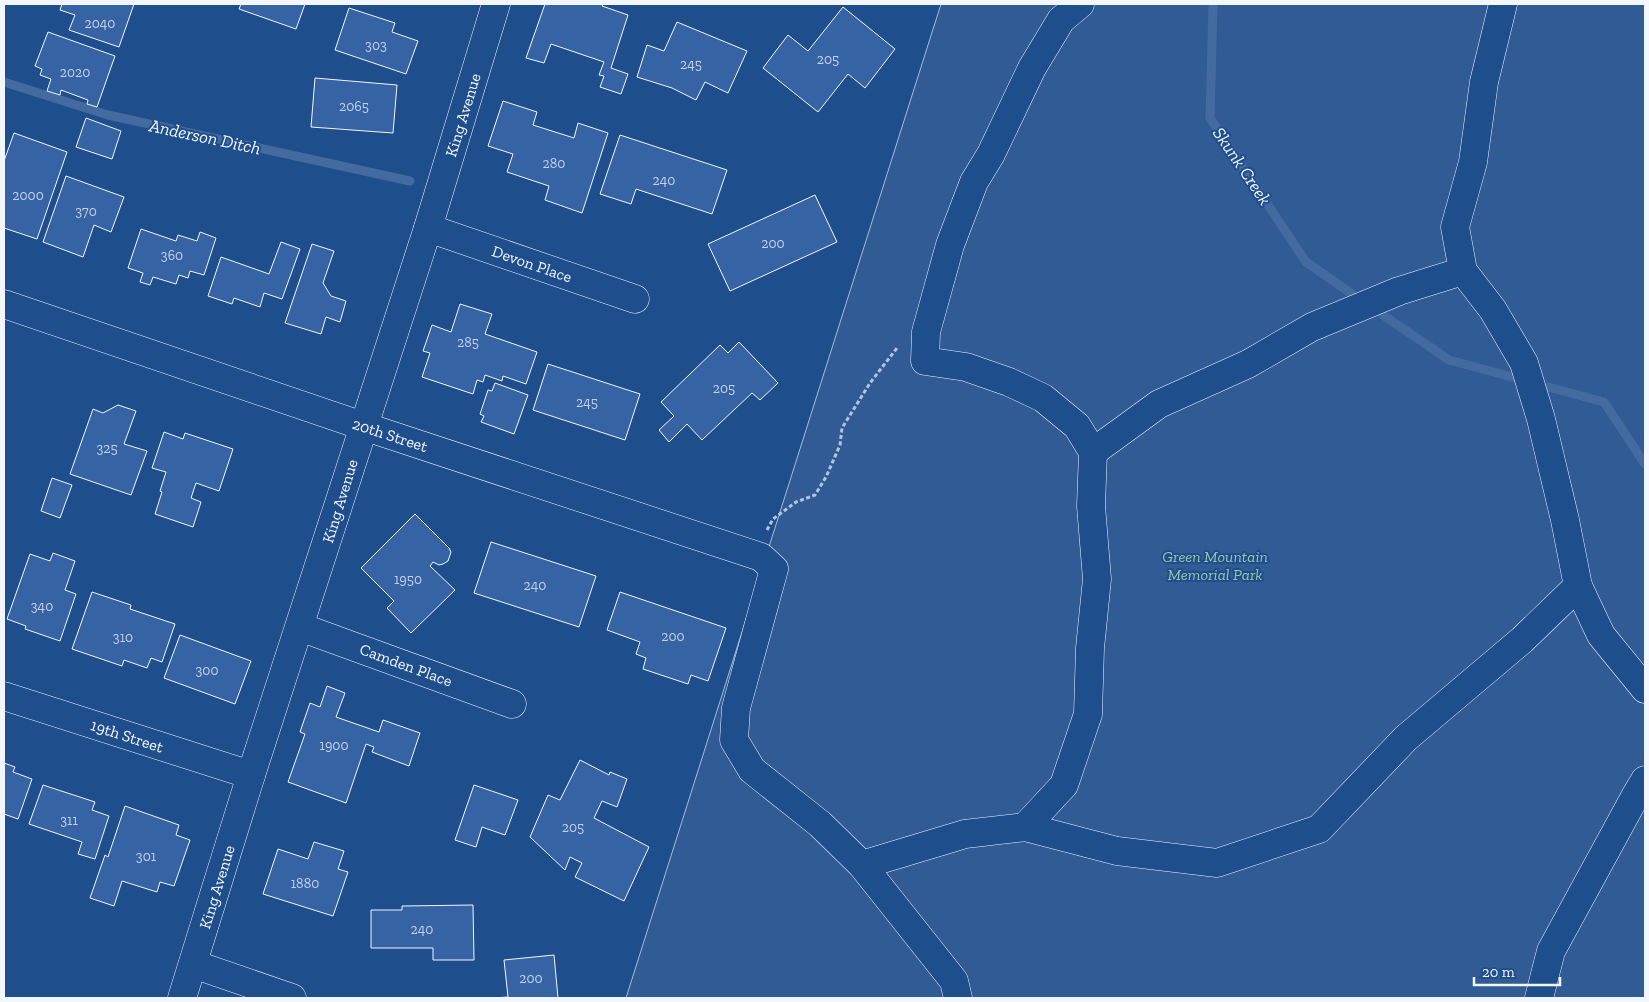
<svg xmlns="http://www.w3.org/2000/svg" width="1649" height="1002" viewBox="0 0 1649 1002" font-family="'Zilla Slab',serif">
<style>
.built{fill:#305b95;stroke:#a8bbd7}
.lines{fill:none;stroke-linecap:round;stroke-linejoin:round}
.stream{stroke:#446ba0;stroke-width:9}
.building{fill:#3563a3;stroke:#f2f6ff}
.minor-casing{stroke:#f2f6ff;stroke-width:29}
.path{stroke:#b3c4dc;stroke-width:3;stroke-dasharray:4 2.5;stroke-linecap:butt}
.minor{stroke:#1f4e8c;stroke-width:28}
.labels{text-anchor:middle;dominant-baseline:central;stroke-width:4;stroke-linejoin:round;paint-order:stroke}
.number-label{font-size:14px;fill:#c3d1e8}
.street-label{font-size:16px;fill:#f2f6ff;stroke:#1f4e8c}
.park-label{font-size:16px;font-style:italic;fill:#97c8a6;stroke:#1f4e8c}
.water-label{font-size:18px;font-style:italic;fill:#f2f6ff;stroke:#1f4e8c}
</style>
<rect width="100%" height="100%" fill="#1f4e8c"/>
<!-- built -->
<path class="built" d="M941,4H1645V998H626Z"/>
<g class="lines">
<!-- stream -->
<g class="stream">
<path d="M1213,4L1210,118L1306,262L1352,294"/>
<path d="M4,82L108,115L410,181"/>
<path d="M1383,315L1449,360L1512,377"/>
<path d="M1548,387L1604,402L1645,464"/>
</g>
</g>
<!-- building -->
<g class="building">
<path d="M62,4H134L119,47L69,30L75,15L60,10Z"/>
<path d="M241,4H305L296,29L239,9Z"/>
<path d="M545,4H603L602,6L628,15L611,68L628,74L621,94L600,87L604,76L599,75L604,62L551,44L544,63L526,58Z"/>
<path d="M843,7L895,49L865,88L848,74L818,112L763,68L788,35L808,51Z"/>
<path d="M349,8L395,23L392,32L418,41L406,74L335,50Z"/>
<path d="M677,22L747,51L728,93L705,82L696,100L672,88L637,77L647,45L664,51Z"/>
<path d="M48,32L115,56L97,107L87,104L88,100L61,90L60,95L47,91L51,79L40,75L42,69L35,66Z"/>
<path d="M315,78L397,85L393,133L311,127Z"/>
<path d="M503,101L537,112L533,125L574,138L578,123L608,133L582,213L545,200L549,186L507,172L513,154L488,146Z"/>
<path d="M86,118L121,131L112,159L76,147Z"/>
<path d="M14,133L67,152L37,239L4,228V161Z"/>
<path d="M620,135L727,170L712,214L636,189L631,204L600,194Z"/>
<path d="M66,176L124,197L111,232L94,225L83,257L43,242Z"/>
<path d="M815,195L837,242L730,291L708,244Z"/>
<path d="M141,229L176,241L178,235L197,241L200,232L216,238L204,275L190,271L188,278L179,275L176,284L153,277L150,285L140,282L143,273L128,268Z"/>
<path d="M281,242L300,249L282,299L264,293L260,307L234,298L232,304L208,296L221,257L269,274Z"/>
<path d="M312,244L334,251L323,283L331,296L346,301L340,322L326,317L321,334L285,323Z"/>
<path d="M460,304L492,314L485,334L537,352L526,384L503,376L502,381L485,375L483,382L477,380L473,394L422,377L430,353L423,351L432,325L451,332Z"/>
<path d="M739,342L778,383L760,400L752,393L702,440L687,424L669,442L659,430L674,416L661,402L720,345L728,353Z"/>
<path d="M548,364L640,394L625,440L533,410Z"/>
<path d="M495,383L528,395L514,434L481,422L484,416L480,414L488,390L492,391Z"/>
<path d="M118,405L136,411L124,444L147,451L131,495L70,474L93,409L103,413Z"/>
<path d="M164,432L183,439L185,433L233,449L219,491L196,483L191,498L201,502L193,527L155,514L162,492L160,491L166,472L152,468Z"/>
<path d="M52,478L72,485L60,518L41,511Z"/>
<path d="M415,514L449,548L451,552L448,561L443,564L439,565L433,562L430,566L455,590L411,633L387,608L394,601L361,568Z"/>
<path d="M491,542L596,576L579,627L474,593Z"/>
<path d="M53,553L75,561L65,590L76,594L60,641L25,629L26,626L7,619L30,554L50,561Z"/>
<path d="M92,592L131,605L130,609L175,624L162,662L151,658L147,668L124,660L122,666L72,649Z"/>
<path d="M620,592L726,628L708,681L691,675L688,684L643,669L646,658L636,654L640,642L607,630Z"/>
<path d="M180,635L251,661L235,704L164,678Z"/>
<path d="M327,686L345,693L336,717L379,732L383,720L420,733L409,766L372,752L374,747L366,744L346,803L288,782L305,734L300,732L310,703L320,707Z"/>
<path d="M580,760L609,775L610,772L627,779L617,807L602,801L594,818L649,847L624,901L575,877L582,863L570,857L565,870L530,837L548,795L560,800Z"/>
<path d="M4,763L15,767L13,772L32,779L18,819L4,814Z"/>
<path d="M43,785L95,802L92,810L109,816L95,859L78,854L82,842L29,824Z"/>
<path d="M474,785L518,800L505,835L482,827L476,847L455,840Z"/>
<path d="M125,806L179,825L176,835L190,840L174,886L160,882L157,892L122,881L114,906L90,898L105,855L108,857Z"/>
<path d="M314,842L344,851L338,869L348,872L333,916L263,894L278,849L308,859Z"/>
<path d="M473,905L474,960H433V948H371V910H402V906Z"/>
<path d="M554,955L558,998H493L508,997L504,960Z"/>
</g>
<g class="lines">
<!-- minor casing -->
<g class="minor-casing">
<g id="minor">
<path d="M1503,4L1484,82L1473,162L1455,227L1463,271L1493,310L1524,363L1541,419L1565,520L1578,586L1601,635L1645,689"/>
<path d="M428,228L635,299"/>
<path d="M4,304L363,426L761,557L774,569L736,708L734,740L752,770L820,824L862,865L954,981L958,998"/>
<path d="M1093,452L1159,404L1248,364L1312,327L1399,291L1463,271"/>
<path d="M300,627L512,704"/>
<path d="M4,696L251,775"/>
<path d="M1025,827L1064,785L1088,714L1090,648L1097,579L1091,506L1093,452L1077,426L1043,398L1009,382L966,367L925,361L926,332L950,245L974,182L991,154L1032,68L1061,20L1080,4"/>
<path d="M862,865L965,834L1025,827L1117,851L1217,863L1319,829L1406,738L1522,640L1578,586"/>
<path d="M193,964L292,998"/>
<path d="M182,998L251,775L428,228L496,4"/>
<path d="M1539,998L1551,951L1636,795L1645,780"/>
</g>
</g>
<!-- path -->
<path class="path" d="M767,530L773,519L796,502L815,495L826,477L840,445L842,428L870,383L897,348"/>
<!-- minor -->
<use href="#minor" class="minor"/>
</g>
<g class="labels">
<!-- number labels -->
<g class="number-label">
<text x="100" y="23">2040</text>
<text x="376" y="45">303</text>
<text x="828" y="59">205</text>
<text x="691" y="64">245</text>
<text x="75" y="72">2020</text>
<text x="354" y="106">2065</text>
<text x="554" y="163">280</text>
<text x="664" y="180">240</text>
<text x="28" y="195">2000</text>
<text x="86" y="211">370</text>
<text x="773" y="243">200</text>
<text x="172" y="255">360</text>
<text x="468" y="342">285</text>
<text x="724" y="388">205</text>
<text x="587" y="402">245</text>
<text x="107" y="448">325</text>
<text x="408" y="579">1950</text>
<text x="535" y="585">240</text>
<text x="42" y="606">340</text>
<text x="673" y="636">200</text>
<text x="123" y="637">310</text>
<text x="207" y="670">300</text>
<text x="334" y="745">1900</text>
<text x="69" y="820">311</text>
<text x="573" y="827">205</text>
<text x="146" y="856">301</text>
<text x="305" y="883">1880</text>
<text x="422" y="929">240</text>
<text x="531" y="978">200</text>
</g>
<!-- street labels -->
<g class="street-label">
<text transform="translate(463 115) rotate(-73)">King Avenue</text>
<text transform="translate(532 264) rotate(19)">Devon Place</text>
<text transform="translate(390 435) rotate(18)">20th Street</text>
<text transform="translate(340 501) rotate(-73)">King Avenue</text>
<text transform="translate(406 665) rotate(20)">Camden Place</text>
<text transform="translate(127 736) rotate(18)">19th Street</text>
<text transform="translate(217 887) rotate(-73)">King Avenue</text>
</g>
<!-- park labels -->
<g class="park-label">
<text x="1215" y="556">Green Mountain<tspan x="1215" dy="18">Memorial Park</tspan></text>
</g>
<!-- water labels -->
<g class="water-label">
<text transform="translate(205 137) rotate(12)">Anderson Ditch</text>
<text transform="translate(1242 166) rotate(56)">Skunk Creek</text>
</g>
</g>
<!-- border -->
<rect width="1649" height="1002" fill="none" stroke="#f2f6ff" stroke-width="10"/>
<!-- scale -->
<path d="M1474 977v8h86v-8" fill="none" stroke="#f2f6ff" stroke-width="2.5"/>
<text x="1482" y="977" font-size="15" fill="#f2f6ff" stroke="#1f4e8c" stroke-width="4" paint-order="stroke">20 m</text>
</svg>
